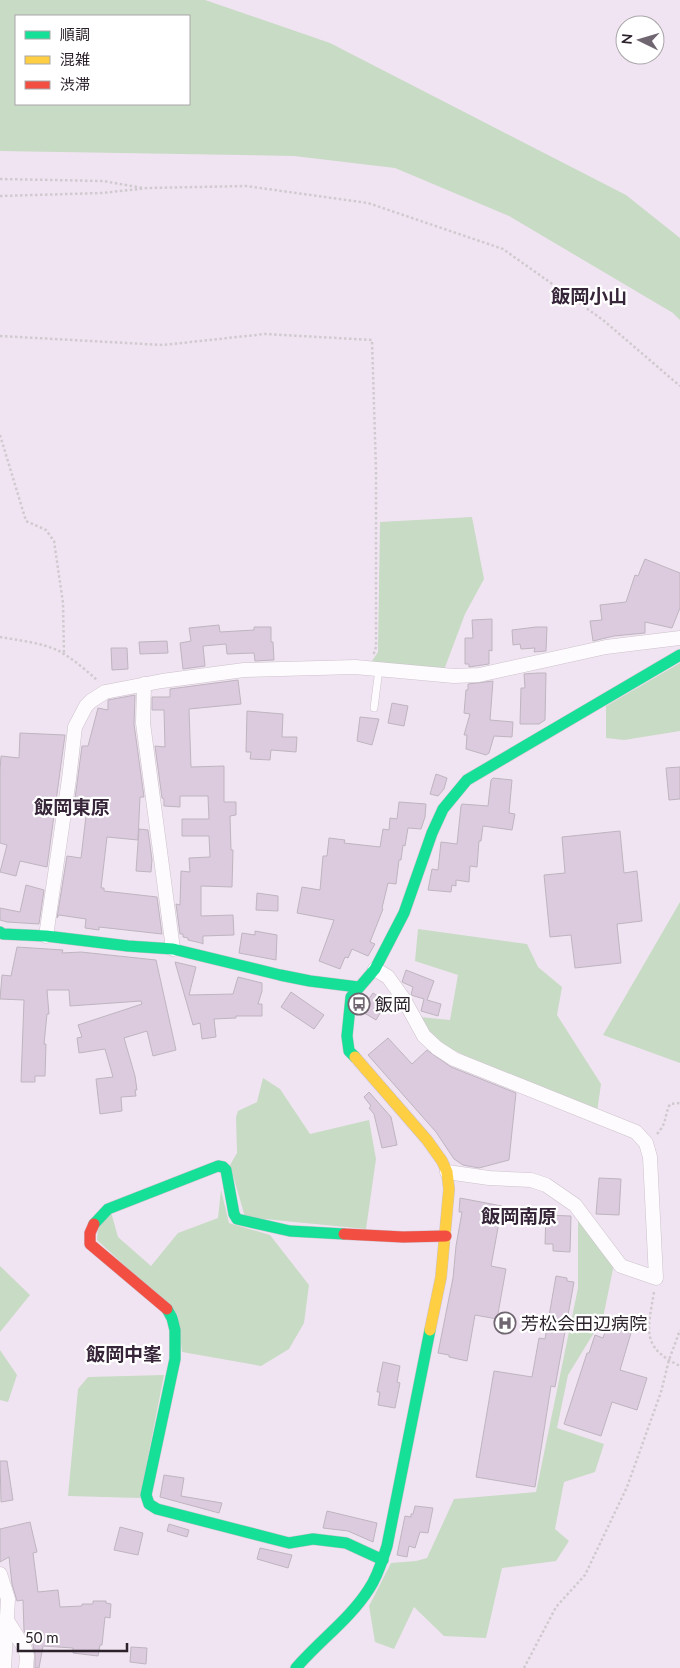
<svg xmlns="http://www.w3.org/2000/svg" width="680" height="1668" viewBox="0 0 680 1668" font-family="Lato,'Noto Sans JP',sans-serif">
<style>
.green{fill:#c8dbc5;fill-rule:evenodd}
.building{fill:#dccade;stroke:#beb5bf}
.lines{fill:none;stroke-linecap:round;stroke-linejoin:round}
.lane-casing{stroke:#ccc1cd;stroke-width:8}
.street-casing{stroke:#ccc1cd;stroke-width:15}
.fast-casing{stroke:#ccc1cd;stroke-width:12}
.slow-casing{stroke:#ccc1cd;stroke-width:12}
.jam-casing{stroke:#ccc1cd;stroke-width:12}
.path{stroke:#cfcacf;stroke-width:2.5;stroke-dasharray:2.5 2.5;stroke-linecap:butt}
.lane{stroke:#fdfbfd;stroke-width:7}
.street{stroke:#fdfbfd;stroke-width:14}
.fast{stroke:#16e098;stroke-width:11}
.slow{stroke:#ffcf43;stroke-width:11}
.jam{stroke:#f24e42;stroke-width:11}
.labels{text-anchor:middle;dominant-baseline:central;stroke-width:4.5;stroke-linejoin:round;paint-order:stroke}
.poi-label{font-size:18px;fill:#2b222b;stroke:#fff;text-anchor:start}
.neighbourhood-label{font-size:19px;font-weight:bold;fill:#372539;stroke:#fff}
</style>
<rect width="100%" height="100%" fill="#f1e4f2"/>
<!-- green -->
<g class="green">
<path d="M0,0H205L330,43L626,195L680,238V320L673,313L509,216L395,168L294,156L0,151ZM16,16H189V104H16Z"/>
<path d="M472,517L484,579L465,614L444,670L370,664L378,652L380,522Z"/>
<path d="M680,663V731L624,740L606,738V706Z"/>
<path d="M680,902V1063L603,1035Z"/>
<path d="M418,929L527,944L538,967L562,987L557,1015L601,1084L597,1112L510,1077L443,1045L430,1033L420,1017L450,1020L458,975L415,961Z"/>
<path d="M263,1078L280,1089L310,1134L369,1120L376,1159L366,1229L245,1217L230,1165L237,1153L236,1117L238,1111L257,1102Z"/>
<path d="M221,1190L229,1223L270,1235L309,1285L304,1323L289,1349L261,1366L182,1352L178,1315L97,1240L98,1228L111,1212L118,1237L151,1266L178,1233L218,1218Z"/>
<path d="M578,1218L614,1264L603,1318L568,1375L557,1428L604,1444L595,1472L564,1482L555,1529L569,1541L556,1561L502,1568L486,1638L444,1636L414,1607L394,1649L375,1642L369,1606L391,1563L416,1561L427,1558L454,1499L536,1492L578,1288Z"/>
<path d="M0,1266L30,1295L0,1332Z"/>
<path d="M0,1350L17,1375L8,1402L0,1400Z"/>
<path d="M164,1375L140,1498L68,1496L78,1389L88,1377Z"/>
</g>
<!-- building -->
<g class="building">
<path d="M645,559L680,573V608L672,628L645,622V633L614,636L593,641L590,621L602,620L600,605L626,602L635,575L638,576Z"/>
<path d="M492,619V651L489,650V664L469,667V664H465V638H473L472,620Z"/>
<path d="M219,625L220,632L254,630V627H271V642H273L274,660L255,661L254,653L227,654L226,644L203,646L205,666L183,669L180,643L191,641L189,628Z"/>
<path d="M536,627H547L546,651L534,652L535,648L521,649L520,644L513,645L512,630Z"/>
<path d="M167,641L168,653L140,654L139,642Z"/>
<path d="M111,648H127L128,669L112,670Z"/>
<path d="M538,673H546L545,720L539,724H520L521,688H525L524,674Z"/>
<path d="M238,680L241,704L189,709L191,767L224,766V802H236V815L230,816L231,850H233L232,887L201,886V916L233,915L234,935L203,936V944L201,943L188,940V938L183,937V934H180L176,904L180,905L181,871L190,872L189,858L210,857L209,836H182V819H209L208,796H180V807L164,806V799L162,798L155,746L165,747L164,710H152V697H170V689Z"/>
<path d="M493,681L490,720L513,722L512,737L494,736L489,753L486,755L466,749L467,735H464L470,714L464,713L466,690H468V684Z"/>
<path d="M135,695L134,724L144,797H140L138,840L107,837L101,888H104V891L157,897L162,934L99,927V930L85,928L86,919L59,915L57,918L67,856L81,858L86,816L73,814L82,746H88L98,708L108,710V700Z"/>
<path d="M392,703L408,706L404,726L388,723Z"/>
<path d="M247,711L283,714L282,737H297L296,752L271,750L270,760L250,759L251,752H246Z"/>
<path d="M360,717L379,719L372,745L357,741Z"/>
<path d="M20,733L65,735L47,867L20,861L16,876L0,872L7,845L0,843V770L1,756L19,758Z"/>
<path d="M680,767V799L669,800L666,768Z"/>
<path d="M436,774L447,778L444,789L438,796L430,794Z"/>
<path d="M493,778L512,780L509,813L515,814L512,830L483,826L481,841H479L477,867L470,866L469,882L456,880V886L452,885L451,892L428,890L432,869L438,870L441,842L457,844L461,806L462,804L488,806L491,780Z"/>
<path d="M399,802L426,804L425,817L421,829L408,828L405,846L403,845L401,860H399L396,884L388,883L382,908L383,909L370,942L375,944L368,956L352,949L348,958L345,957L340,969L319,961L334,920L297,913L302,887L320,890L323,856H327L329,838L345,840L344,843L380,847L383,829L389,830L390,818L397,819Z"/>
<path d="M139,829L148,830L152,860L151,872L136,871Z"/>
<path d="M620,831L624,873L637,871L642,921L617,924L621,963L575,968L571,935L550,937L544,875L565,873L562,837Z"/>
<path d="M26,885L44,890L39,924L7,922L0,920V908L20,912Z"/>
<path d="M257,893L278,896V911L256,910Z"/>
<path d="M255,931L277,935L276,960L239,953L242,933L255,935Z"/>
<path d="M17,947L63,950L62,953L81,952L156,960L176,1050L153,1056L147,1031L124,1038L135,1076L137,1090H135L136,1096L121,1097L122,1111L100,1114L96,1079L113,1077L105,1049L79,1053L77,1038L82,1037L78,1025L142,1004L141,1001L70,1006L69,990H47L49,1014H47L44,1044H46L45,1076H35V1082H21L24,1000L0,999L2,975L11,976Z"/>
<path d="M175,962L196,967L189,995L233,994L238,977L262,983V991L258,1004H262V1016H236V1018L214,1019L216,1037L202,1039L200,1023L193,1025Z"/>
<path d="M406,970L434,981L427,1000L441,1004L438,1016L421,1011L424,999L411,995L413,987L402,982Z"/>
<path d="M291,992L324,1015L314,1029L281,1007Z"/>
<path d="M373,993L387,1002L376,1020L361,1011Z"/>
<path d="M388,1038L412,1064L427,1050L451,1067L516,1093L509,1160L479,1168L463,1165L454,1159L436,1132L368,1055Z"/>
<path d="M369,1092L391,1117L397,1145L382,1148L374,1114L369,1108L371,1106L364,1097Z"/>
<path d="M599,1178L621,1179L619,1215L596,1214Z"/>
<path d="M460,1198L502,1206L491,1266L506,1269L497,1319L475,1315L467,1361L449,1357V1355L438,1353L453,1278L456,1246L462,1212H459Z"/>
<path d="M546,1215L571,1216L570,1252L553,1251V1244H545Z"/>
<path d="M556,1276L567,1278V1281L574,1282L555,1387L551,1386L535,1487L476,1477L494,1371L532,1377L539,1338L545,1339Z"/>
<path d="M607,1326L631,1333L620,1370L647,1378L637,1410L612,1402L601,1436L564,1424L587,1353H589L595,1335L603,1338Z"/>
<path d="M383,1362L400,1366L397,1382L400,1383L395,1408L378,1405L380,1392H377Z"/>
<path d="M0,1461H7L13,1500L1,1502Z"/>
<path d="M164,1475L184,1478L181,1496L222,1503L219,1513L160,1497Z"/>
<path d="M415,1506L433,1508L428,1533L420,1532L415,1548L409,1546L407,1557L397,1555L405,1516L411,1517V1514H413Z"/>
<path d="M327,1511L377,1523L373,1542L348,1531L323,1528Z"/>
<path d="M30,1522L37,1552L33,1553L38,1592L58,1590L60,1607L82,1606V1604H93V1601H106V1603L111,1604L110,1618L105,1617L102,1645H100L98,1656L73,1653V1648L43,1646L39,1668H35V1654L33,1645L24,1631L23,1600L17,1601L12,1584L9,1557L0,1562V1529Z"/>
<path d="M169,1524L189,1530L187,1537L167,1531Z"/>
<path d="M120,1527L143,1533L138,1555L114,1550Z"/>
<path d="M260,1548L292,1555L288,1568L257,1559Z"/>
<path d="M131,1647L147,1648L146,1664L130,1662Z"/>
</g>
<g class="lines">
<!-- lane casing -->
<g class="lane-casing">
<path id="lane" d="M374,708L379,669"/>
</g>
<!-- street casing -->
<g class="street-casing">
<g id="street">
<path d="M144,684L143,723L173,949"/>
<path d="M46,936L69,779L75,727L86,706L91,701L105,692L162,681L244,670L355,667L454,676L479,675L606,647L680,638"/>
<path d="M375,969L388,977L403,998L424,1036L437,1048L454,1059L636,1132L646,1143L650,1157L656,1278L621,1266L575,1205L546,1185L531,1180L489,1178L447,1172"/>
<path d="M0,1574L8,1599L4,1668"/>
<path d="M8,1622L25,1649L27,1656L26,1668"/>
</g>
</g>
<!-- fast casing -->
<g class="fast-casing">
<g id="fast">
<path d="M0,932L3,934L46,936L128,946L173,949L280,975L310,981L358,987"/>
<path d="M355,1057L349,1051L347,1036L351,997L375,969L404,913L432,833L443,809L467,780L680,655"/>
<path d="M94,1224L108,1209L218,1166L223,1167L226,1170L234,1214L237,1219L290,1231L344,1234"/>
<path d="M167,1309L172,1318L175,1330V1359L146,1495L149,1504L157,1509L289,1543L313,1539L346,1543L383,1560"/>
<path d="M296,1668C319,1641 350,1619 369,1589C378,1576 382,1561 387,1546L430,1330"/>
</g>
</g>
<!-- slow casing -->
<g class="slow-casing">
<path id="slow" d="M355,1057L427,1140L442,1161L447,1172L449,1189L441,1277L430,1330"/>
</g>
<!-- jam casing -->
<g class="jam-casing">
<g id="jam">
<path d="M94,1224L90,1233V1244L167,1309"/>
<path d="M344,1234L403,1237L446,1236"/>
</g>
</g>
<!-- path -->
<g class="path">
<path d="M0,179L103,181L143,188"/>
<path d="M0,196L102,193L148,188L246,186L368,203L503,249L603,320L680,386"/>
<path d="M0,336L163,345L265,334L372,340L376,470V647L373,656"/>
<path d="M0,435L26,521L46,530L54,541L63,603L64,655"/>
<path d="M0,637C17,640 42,643 57,650C72,658 86,670 98,681"/>
<path d="M657,1134C667,1123 664,1117 670,1104L680,1103"/>
<path d="M654,1292C648,1329 640,1347 680,1366"/>
<path d="M524,1668L556,1607L585,1575L627,1487L661,1392L669,1360L680,1330"/>
</g>
<!-- lane -->
<use href="#lane" class="lane"/>
<!-- street -->
<use href="#street" class="street"/>
<!-- fast -->
<use href="#fast" class="fast"/>
<!-- slow -->
<use href="#slow" class="slow"/>
<!-- jam -->
<use href="#jam" class="jam"/>
</g>
<!-- icons -->
<defs>
<g id="bus-ring" transform="scale(1.125)"><circle r="9.5" fill="#fff" stroke="#706671" stroke-width="1.5"/><path d="M-5-6H5V4H4V6H2V4H-2V6H-4V4H-5ZM-3.5-4V0h7V-4ZM-3.5 1.2v1.5H-2V1.2ZM2 1.2v1.5H3.5V1.2Z" fill="#706671"/></g>
<g id="hospital-ring" transform="scale(1.125)"><circle r="9.5" fill="#fff" stroke="#706671" stroke-width="1.5"/><path d="M-5-5h3v3.5h4V-5h3V5h-3V1.5h-4V5h-3Z" fill="#706671"/></g>
</defs>
<g fill-rule="evenodd">
<use href="#bus-ring" x="359" y="1004"/>
<use href="#hospital-ring" x="505" y="1323"/>
</g>
<g class="labels">
<!-- poi labels -->
<g class="poi-label">
<text x="375" y="1004">飯岡</text>
<text x="521" y="1323">芳松会田辺病院</text>
</g>
<!-- neighbourhood labels -->
<g class="neighbourhood-label">
<text x="589" y="295">飯岡小山</text>
<text x="72" y="806">飯岡東原</text>
<text x="519" y="1215">飯岡南原</text>
<text x="124" y="1353">飯岡中峯</text>
</g>
</g>
<!-- legend -->
<rect x="15" y="15" width="175" height="90" fill="#ffffff" stroke="#aaa7aa"/>
<rect x="25" y="31" width="25" height="8" fill="#16e098" stroke="#aaa7aa"/>
<text x="60" y="40" font-size="15" fill="#2b222b">順調</text>
<rect x="25" y="56" width="25" height="8" fill="#ffcf43" stroke="#aaa7aa"/>
<text x="60" y="65" font-size="15" fill="#2b222b">混雑</text>
<rect x="25" y="81" width="25" height="8" fill="#f24e42" stroke="#aaa7aa"/>
<text x="60" y="90" font-size="15" fill="#2b222b">渋滞</text>
<!-- north arrow -->
<g transform="translate(640 40) rotate(275)"><circle r="24" fill="#ffffff" stroke="#aaa7aa"/>
<path d="M0-4L9 19L0 12L-9 19Z" fill="#706671"/>
<text y="-8" font-size="14" font-weight="bold" text-anchor="middle" fill="#2b222b">N</text>
</g>
<!-- scale -->
<path d="M18 1643v8h109v-8" fill="none" stroke="#2b222b" stroke-width="2.5"/>
<text x="25" y="1643" font-size="15" fill="#2b222b" stroke="#ffffff" stroke-width="4" paint-order="stroke">50 m</text>
</svg>
